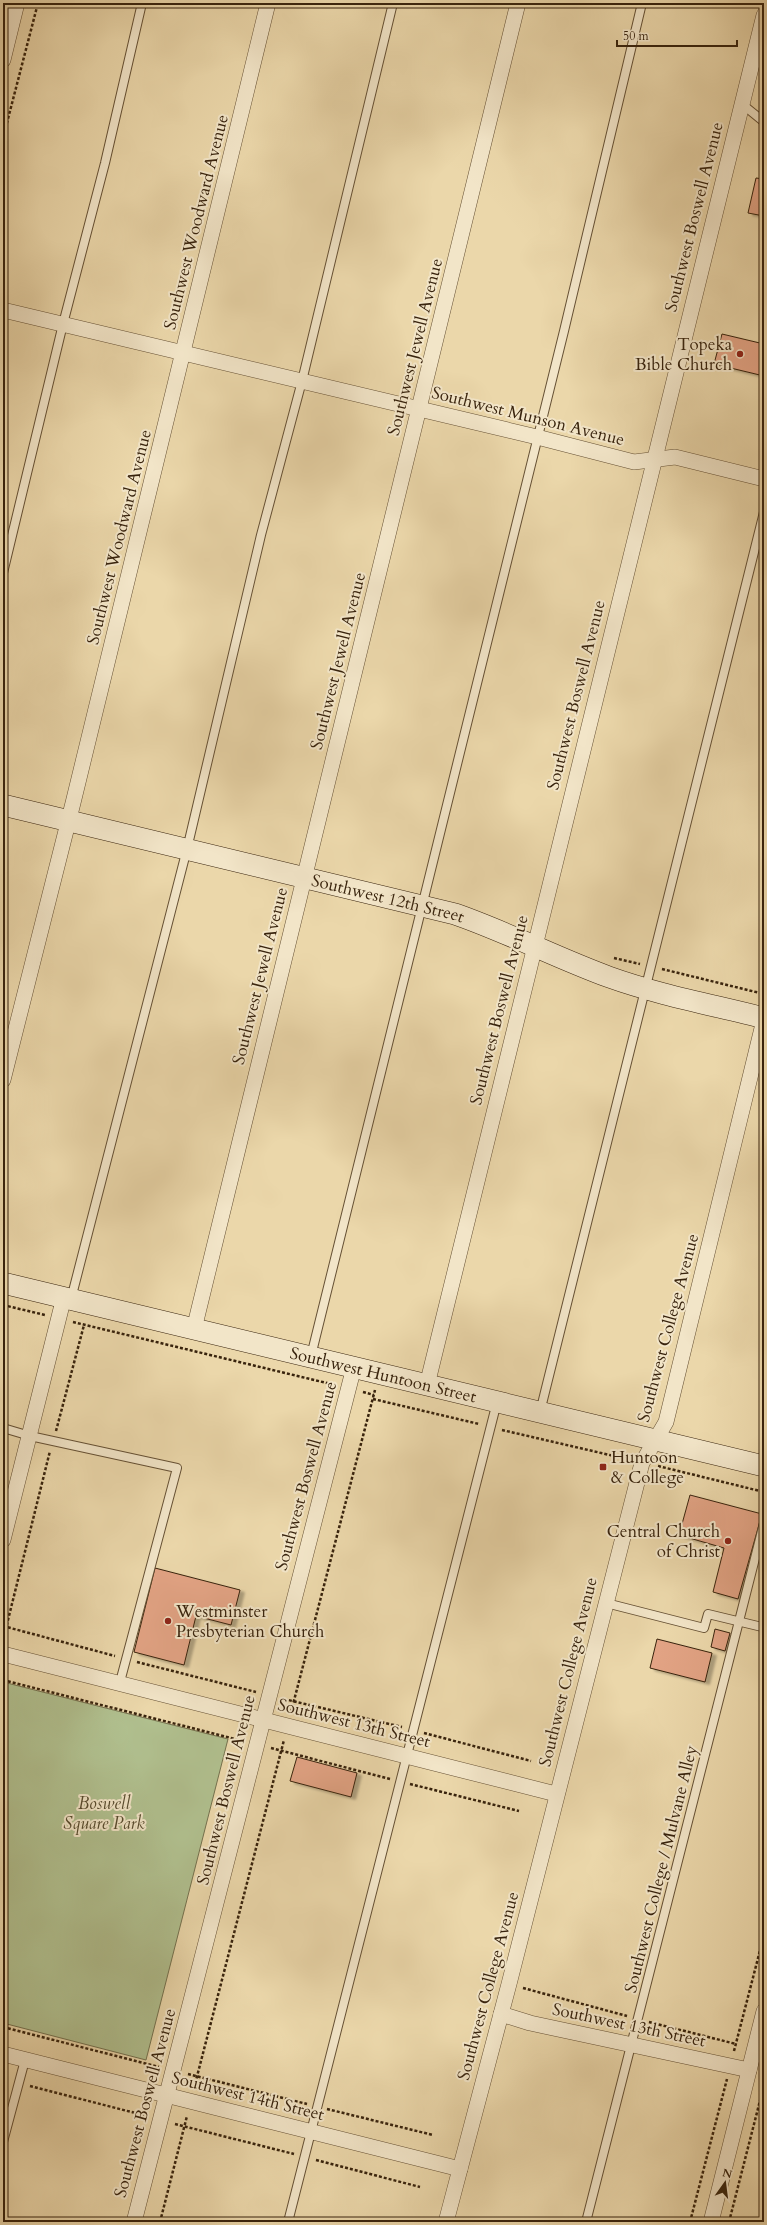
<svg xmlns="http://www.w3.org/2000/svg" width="767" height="2225" viewBox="0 0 767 2225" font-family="Cardo,serif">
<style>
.green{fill:#b0bf8e;stroke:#74714e}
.building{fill:#e2a384;stroke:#38230d;filter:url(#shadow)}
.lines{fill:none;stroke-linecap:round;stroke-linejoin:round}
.service-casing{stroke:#655034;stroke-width:10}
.minor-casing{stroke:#655034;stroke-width:16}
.secondary-casing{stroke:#38230d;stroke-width:22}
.path{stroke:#38230d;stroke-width:2.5;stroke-dasharray:3 2;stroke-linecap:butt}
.service{stroke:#f2e5c8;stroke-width:8}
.minor{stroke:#f2e5c8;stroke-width:15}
.secondary{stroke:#f2e5c8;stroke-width:21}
.poi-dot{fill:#8f2418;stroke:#f2e5c8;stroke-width:1.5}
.labels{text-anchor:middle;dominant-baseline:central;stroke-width:4;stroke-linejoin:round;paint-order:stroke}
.street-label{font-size:17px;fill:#38230d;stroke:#f2e5c8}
.poi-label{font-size:17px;fill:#38230d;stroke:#f2e5c8;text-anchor:end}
.park-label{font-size:17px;font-style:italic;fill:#564a2d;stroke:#f2e5c8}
</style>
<defs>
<filter id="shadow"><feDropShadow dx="4.5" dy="2.5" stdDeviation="1" flood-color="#0004"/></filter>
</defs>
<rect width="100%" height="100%" fill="#ebd7aa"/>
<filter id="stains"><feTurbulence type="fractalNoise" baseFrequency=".005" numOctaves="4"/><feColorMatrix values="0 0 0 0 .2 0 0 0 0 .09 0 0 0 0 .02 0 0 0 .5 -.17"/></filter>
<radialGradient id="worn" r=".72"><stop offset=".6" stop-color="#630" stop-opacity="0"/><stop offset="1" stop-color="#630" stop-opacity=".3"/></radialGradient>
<!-- green -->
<path class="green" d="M3,1682L228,1739L146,2060L3,2023Z"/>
<!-- building -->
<g class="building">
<path d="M756,178L764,179V216L748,213Z"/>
<path d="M722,334L764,344V376L714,364Z"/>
<path d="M690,1495L762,1514L738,1599L713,1592L724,1548L679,1535Z"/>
<path d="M155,1568L240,1590L231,1625L196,1616L184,1665L134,1652Z"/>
<path d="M715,1629L730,1633L725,1651L711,1647Z"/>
<path d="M657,1639L712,1653L705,1682L650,1668Z"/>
<path d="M297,1757L357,1773L351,1797L290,1781Z"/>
</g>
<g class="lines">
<!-- service casing -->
<g class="service-casing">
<g id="service">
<path d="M742,104L764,122"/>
<path d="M3,573L63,324L105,163L142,3"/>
<path d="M71,1299L187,849L261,535L302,381L393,3"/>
<path d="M311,1356L564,331L642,3"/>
<path d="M540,1412L764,512"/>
<path d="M3,1428L30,1436L177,1468L120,1682"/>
<path d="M606,1603L704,1628L708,1614L762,1627"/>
<path d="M3,2142L25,2060"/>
<path d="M288,2222L497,1402"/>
<path d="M586,2222L764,1523"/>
</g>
</g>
<!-- minor casing -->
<g class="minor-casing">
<g id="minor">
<path d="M3,60L17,3"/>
<path d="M3,310L537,437L634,462L675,457L764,479"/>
<path d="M3,1080L73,803L268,3"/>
<path d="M194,1329L518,3"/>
<path d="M427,1385L764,15"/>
<path d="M3,1540L64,1297"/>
<path d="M3,1654L556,1794"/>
<path d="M501,2014L530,2023L749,2070"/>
<path d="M3,2054L460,2169"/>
<path d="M134,2222L354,1367"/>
<path d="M446,2222L509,1984L642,1463L666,1422L764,1020"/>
<path d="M711,2222L764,2011"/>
</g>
</g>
<!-- secondary casing -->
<g class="secondary-casing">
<g id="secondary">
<path id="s1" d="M3,805L455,914C507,932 557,958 609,977C659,995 713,1005 764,1018"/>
<path id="s2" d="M3,1283L764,1466"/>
</g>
</g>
<!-- path -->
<g class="path">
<path d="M3,138L38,3"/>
<path d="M614,958L640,964"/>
<path d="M662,969L764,994"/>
<path d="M3,1305L45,1315"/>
<path d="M73,1322L335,1385"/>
<path d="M363,1392L374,1395"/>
<path d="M373,1399L479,1424"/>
<path d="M502,1430L627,1459"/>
<path d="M56,1431L84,1325"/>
<path d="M658,1466L764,1492"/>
<path d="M3,1626L115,1656"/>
<path d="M3,1640L50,1451"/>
<path d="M137,1662L256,1692"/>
<path d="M3,1680L243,1741"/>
<path d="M284,1699L402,1727"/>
<path d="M291,1712L375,1390"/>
<path d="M424,1733L531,1761"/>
<path d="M271,1748L390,1779"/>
<path d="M410,1784L519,1811"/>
<path d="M523,1988L627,2016"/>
<path d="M649,2022L736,2044"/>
<path d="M3,2027L159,2067"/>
<path d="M734,2051L764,1935"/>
<path d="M188,2074L307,2104"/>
<path d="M30,2086L147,2116"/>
<path d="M194,2088L284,1740"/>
<path d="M327,2109L433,2135"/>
<path d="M175,2124L294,2154"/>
<path d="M316,2160L420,2187"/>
<path d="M160,2222L187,2116"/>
<path d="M690,2222L727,2079"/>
<path d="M729,2222L764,2085"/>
</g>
<!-- service -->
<use href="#service" class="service"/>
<!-- minor -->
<use href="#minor" class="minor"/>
<!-- secondary -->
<use href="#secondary" class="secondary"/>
</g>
<!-- markers -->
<g class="poi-dot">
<circle cx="740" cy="354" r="4"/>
<rect x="599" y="1463" width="8" height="8" rx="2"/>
<circle cx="728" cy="1541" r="4"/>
<circle cx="168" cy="1621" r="4"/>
</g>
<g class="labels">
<!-- street labels -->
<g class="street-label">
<text transform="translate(694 217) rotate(-76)">Southwest Boswell Avenue</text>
<text transform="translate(196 222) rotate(-76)">Southwest Woodward Avenue</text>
<text transform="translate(415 347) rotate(-76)">Southwest Jewell Avenue</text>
<text transform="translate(528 416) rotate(14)">Southwest Munson Avenue</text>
<text transform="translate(119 537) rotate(-76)">Southwest Woodward Avenue</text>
<text transform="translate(338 661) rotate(-76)">Southwest Jewell Avenue</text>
<text transform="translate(576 695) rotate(-76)">Southwest Boswell Avenue</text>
<text stroke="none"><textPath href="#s1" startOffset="396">Southwest 12th Street</textPath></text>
<text transform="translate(260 976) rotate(-76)">Southwest Jewell Avenue</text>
<text transform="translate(499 1010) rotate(-76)">Southwest Boswell Avenue</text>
<text transform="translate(668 1328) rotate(-75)">Southwest College Avenue</text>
<text stroke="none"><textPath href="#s2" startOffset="391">Southwest Huntoon Street</textPath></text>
<text transform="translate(306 1476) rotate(-75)">Southwest Boswell Avenue</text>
<text transform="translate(568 1672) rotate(-76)">Southwest College Avenue</text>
<text transform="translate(354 1723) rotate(14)">Southwest 13th Street</text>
<text transform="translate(226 1790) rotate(-76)">Southwest Boswell Avenue</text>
<text transform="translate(661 1869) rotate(-76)">Southwest College / Mulvane Alley</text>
<text transform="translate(488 1986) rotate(-75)">Southwest College Avenue</text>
<text transform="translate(629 2025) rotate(12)">Southwest 13th Street</text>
<text transform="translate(248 2096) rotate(14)">Southwest 14th Street</text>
<text transform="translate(145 2103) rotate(-75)">Southwest Boswell Avenue</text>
</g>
<!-- poi labels -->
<g class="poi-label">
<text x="732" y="344">Topeka<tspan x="732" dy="20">Bible Church</tspan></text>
<text x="611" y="1457" text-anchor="start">Huntoon<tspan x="611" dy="20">&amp; College</tspan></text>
<text x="720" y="1531">Central Church<tspan x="720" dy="20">of Christ</tspan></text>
<text x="176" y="1611" text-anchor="start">Westminster<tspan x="176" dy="20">Presbyterian Church</tspan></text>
</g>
<!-- park labels -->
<g class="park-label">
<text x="104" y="1803">Boswell<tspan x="104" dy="20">Square Park</tspan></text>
</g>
</g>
<!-- margin -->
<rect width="767" height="2225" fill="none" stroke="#ebd7aa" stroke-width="16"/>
<rect x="4" y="4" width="759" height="2217" fill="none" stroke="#38230d" stroke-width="2"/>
<rect x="8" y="8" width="751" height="2209" fill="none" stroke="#38230d"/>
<!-- north arrow -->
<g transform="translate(725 2183) rotate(14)" stroke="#f2e5c8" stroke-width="3" paint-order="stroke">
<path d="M0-3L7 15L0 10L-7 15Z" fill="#38230d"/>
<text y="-6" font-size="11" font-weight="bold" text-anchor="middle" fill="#38230d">N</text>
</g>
<!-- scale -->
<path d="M617 40v6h120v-6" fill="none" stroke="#38230d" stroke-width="2"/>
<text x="623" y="40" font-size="12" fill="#38230d" stroke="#f2e5c8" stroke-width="3" paint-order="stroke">50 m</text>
<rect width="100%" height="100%" filter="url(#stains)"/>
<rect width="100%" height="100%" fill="url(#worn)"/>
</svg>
